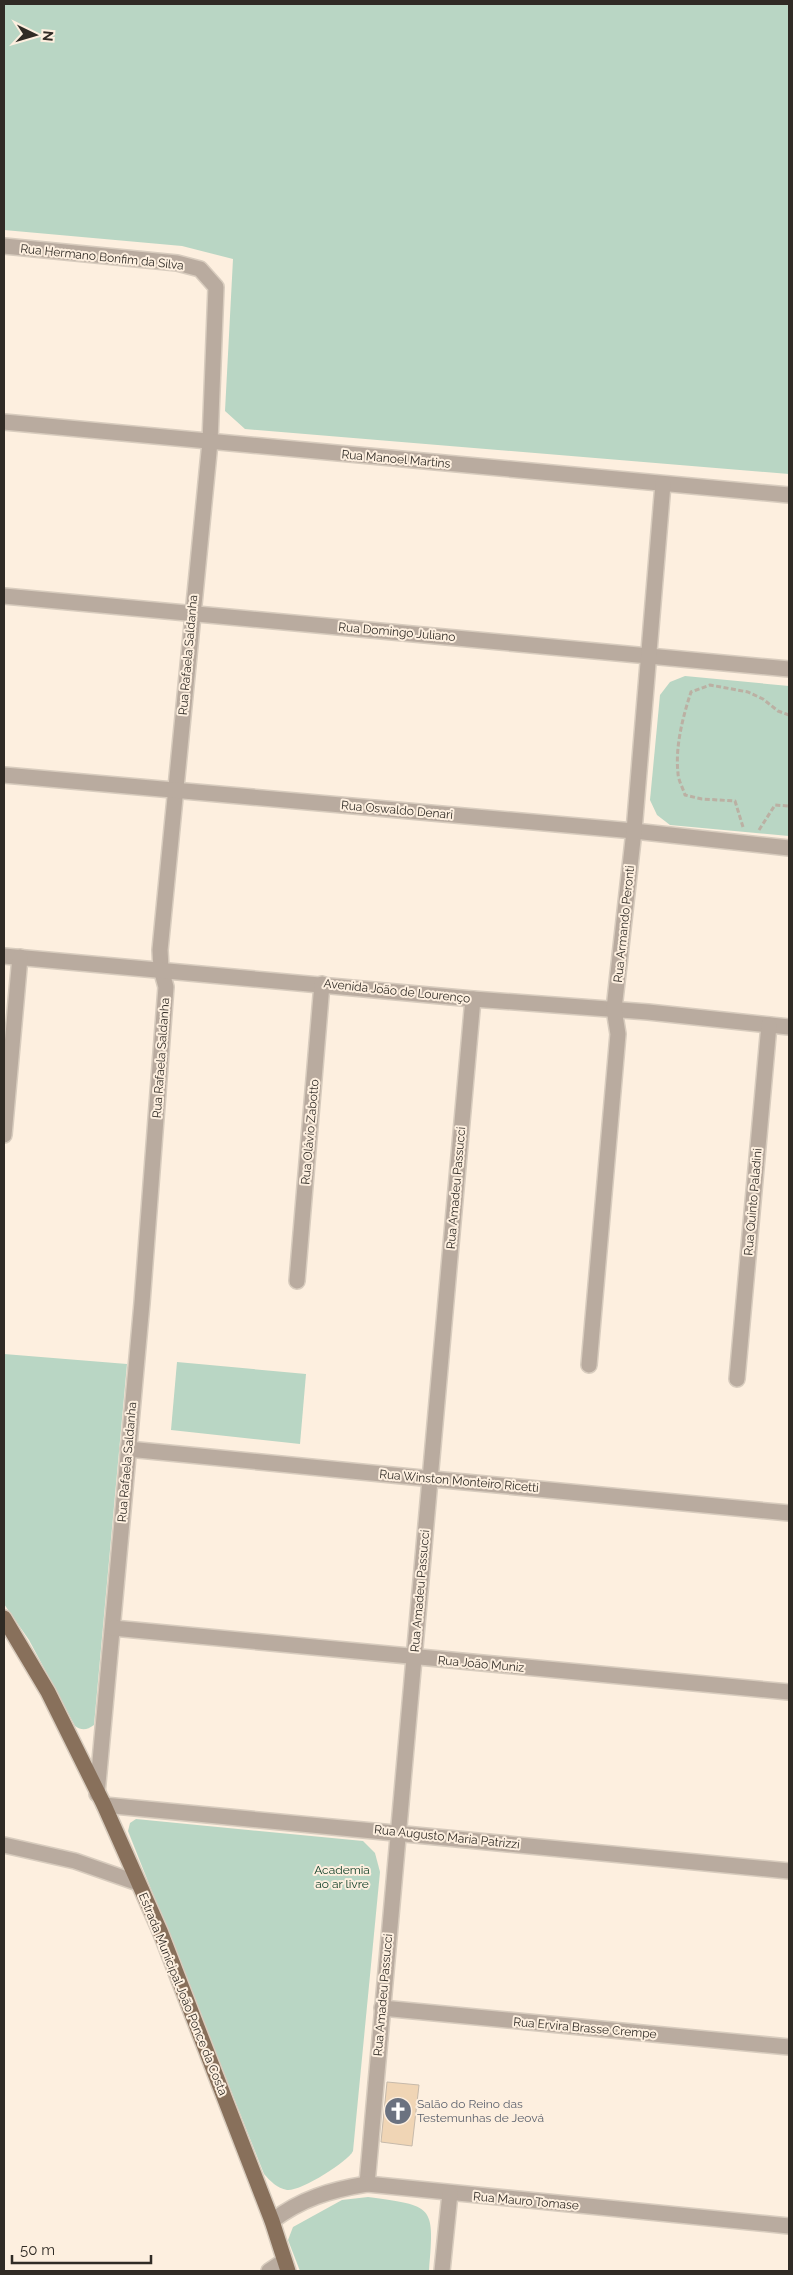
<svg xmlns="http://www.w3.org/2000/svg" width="793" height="2275" viewBox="0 0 793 2275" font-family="Raleway,sans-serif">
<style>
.green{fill:#b9d6c4}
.building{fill:#f0d5b5;stroke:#c7baab}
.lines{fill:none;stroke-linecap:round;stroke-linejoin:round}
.minor-casing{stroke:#d8ccbe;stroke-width:18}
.major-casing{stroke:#d8ccbe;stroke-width:18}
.path{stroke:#bbb0a3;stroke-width:3;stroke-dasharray:5 2.5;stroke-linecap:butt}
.minor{stroke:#b9ab9f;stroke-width:15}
.major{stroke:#88705b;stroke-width:15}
.labels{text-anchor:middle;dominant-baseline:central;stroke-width:4;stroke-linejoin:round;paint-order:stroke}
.street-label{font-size:12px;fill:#302b25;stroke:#fdefdf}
.park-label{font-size:12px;fill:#124129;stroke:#fdefdf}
.worship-label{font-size:12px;fill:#5b616d;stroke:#fdefdf;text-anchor:start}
</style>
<rect width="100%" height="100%" fill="#fdefdf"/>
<!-- green -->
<g class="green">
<path d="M4,4H789V474L245,429L225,411L233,259L182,246L4,230Z"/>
<path d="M685,676L789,686V836L670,825L657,815L650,800L660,695L670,682Z"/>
<path d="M4,1354L127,1364L94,1725C87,1730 82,1731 75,1726L29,1640L4,1604Z"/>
<path d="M177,1362L306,1374L300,1444L171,1430Z"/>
<path d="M136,1819L363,1841L375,1853L380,1872L353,2151C348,2162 299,2192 287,2190C277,2188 270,2181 264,2174L128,1831L130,1823Z"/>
<path d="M368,2197C433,2206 435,2204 429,2271H300L288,2240L293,2227L342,2200Z"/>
</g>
<!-- building -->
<path class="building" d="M387,2082L419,2085L412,2146L381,2142Z"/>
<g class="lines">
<!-- minor casing -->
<g class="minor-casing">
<g id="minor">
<path d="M4,246L177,263L200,269L216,287L210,442L160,950L161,969L166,987L142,1303L97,1794"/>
<path d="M4,422L789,495"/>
<path d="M4,596L789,669"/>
<path d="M4,775L634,831L789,848"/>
<path d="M4,956L473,999L648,1012L789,1027"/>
<path d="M4,1135L20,957"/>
<path d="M297,1281L322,984"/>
<path d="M589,1365L618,1034L614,1009L634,831L663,484"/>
<path d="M737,1379L769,1025"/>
<path d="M128,1449C348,1472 569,1491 789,1513"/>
<path d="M113,1628L789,1692"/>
<path d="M104,1805L789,1871"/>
<path d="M4,1845L75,1861L138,1883"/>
<path d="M382,2008L789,2047"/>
<path d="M367,2184L473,999"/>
<path d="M272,2221C301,2199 330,2190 367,2184L789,2226"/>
<path d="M269,2271L284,2261"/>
<path d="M442,2271L450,2193"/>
</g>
</g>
<!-- major casing -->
<g class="major-casing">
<path id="major" d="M4,1618L48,1692L104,1805L160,1931L272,2221L288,2271"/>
</g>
<!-- path -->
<g class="path">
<path d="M743,827L735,801L702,799L685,795C683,788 678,780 678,773C675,747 683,716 691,692L710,685L748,692L763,699L778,711L789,715"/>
<path d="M759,830L775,805L789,806"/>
</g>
<!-- minor -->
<use href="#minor" class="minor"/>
<!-- major -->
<use href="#major" class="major"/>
</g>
<!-- icons -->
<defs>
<g id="church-disc" transform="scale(1.4375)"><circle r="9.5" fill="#6b7280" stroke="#fdefdf"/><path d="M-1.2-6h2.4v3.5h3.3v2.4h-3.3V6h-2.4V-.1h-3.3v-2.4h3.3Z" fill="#fff"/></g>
</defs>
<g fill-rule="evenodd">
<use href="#church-disc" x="398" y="2111"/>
</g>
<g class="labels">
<!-- street labels -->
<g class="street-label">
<text transform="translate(102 257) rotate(6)">Rua Hermano Bonfim da Silva</text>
<text transform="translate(396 459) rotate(5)">Rua Manoel Martins</text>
<text transform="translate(397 632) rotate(5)">Rua Domingo Juliano</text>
<text transform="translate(188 655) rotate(-85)">Rua Rafaela Saldanha</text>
<text transform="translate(397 810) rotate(5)">Rua Oswaldo Denari</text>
<text transform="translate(624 924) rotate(-84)">Rua Armando Peronti</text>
<text transform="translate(397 991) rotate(6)">Avenida João de Lourenço</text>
<text transform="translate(161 1058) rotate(-86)">Rua Rafaela Saldanha</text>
<text transform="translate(310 1132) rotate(-85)">Rua Olávio Zabotto</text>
<text transform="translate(456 1188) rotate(-85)">Rua Amadeu Passucci</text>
<text transform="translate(753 1202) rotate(-85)">Rua Quinto Paladini</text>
<text transform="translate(127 1462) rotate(-85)">Rua Rafaela Saldanha</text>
<text transform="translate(459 1481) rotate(5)">Rua Winston Monteiro Ricetti</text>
<text transform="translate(420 1591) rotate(-85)">Rua Amadeu Passucci</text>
<text transform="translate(481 1664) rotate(5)">Rua João Muniz</text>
<text transform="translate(447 1837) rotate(6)">Rua Augusto Maria Patrizzi</text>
<text transform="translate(183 1994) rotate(68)">Estrada Municipal João Ponce da Costa</text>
<text transform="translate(383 1995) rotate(-85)">Rua Amadeu Passucci</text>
<text transform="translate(585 2028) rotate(5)">Rua Ervira Brasse Crempe</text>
<text transform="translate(526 2201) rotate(5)">Rua Mauro Tomase</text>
</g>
<!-- park labels -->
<g class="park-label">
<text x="342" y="1870">Academia<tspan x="342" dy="14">ao ar livre</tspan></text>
</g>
<!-- worship labels -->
<g class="worship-label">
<text x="417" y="2104">Salão do Reino das<tspan x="417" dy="14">Testemunhas de Jeová</tspan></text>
</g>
</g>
<!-- border -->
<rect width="793" height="2275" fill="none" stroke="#302b25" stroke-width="10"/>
<!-- north arrow -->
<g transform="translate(35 35) rotate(95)" stroke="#fdefdf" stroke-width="4" paint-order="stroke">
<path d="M0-4L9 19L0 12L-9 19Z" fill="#302b25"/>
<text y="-8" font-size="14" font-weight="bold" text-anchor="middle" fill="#302b25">N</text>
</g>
<!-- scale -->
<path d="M12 2255v8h139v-8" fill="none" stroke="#302b25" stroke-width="2.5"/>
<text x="20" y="2255" font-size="15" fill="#302b25" stroke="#fdefdf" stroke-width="4" paint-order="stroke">50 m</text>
</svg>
